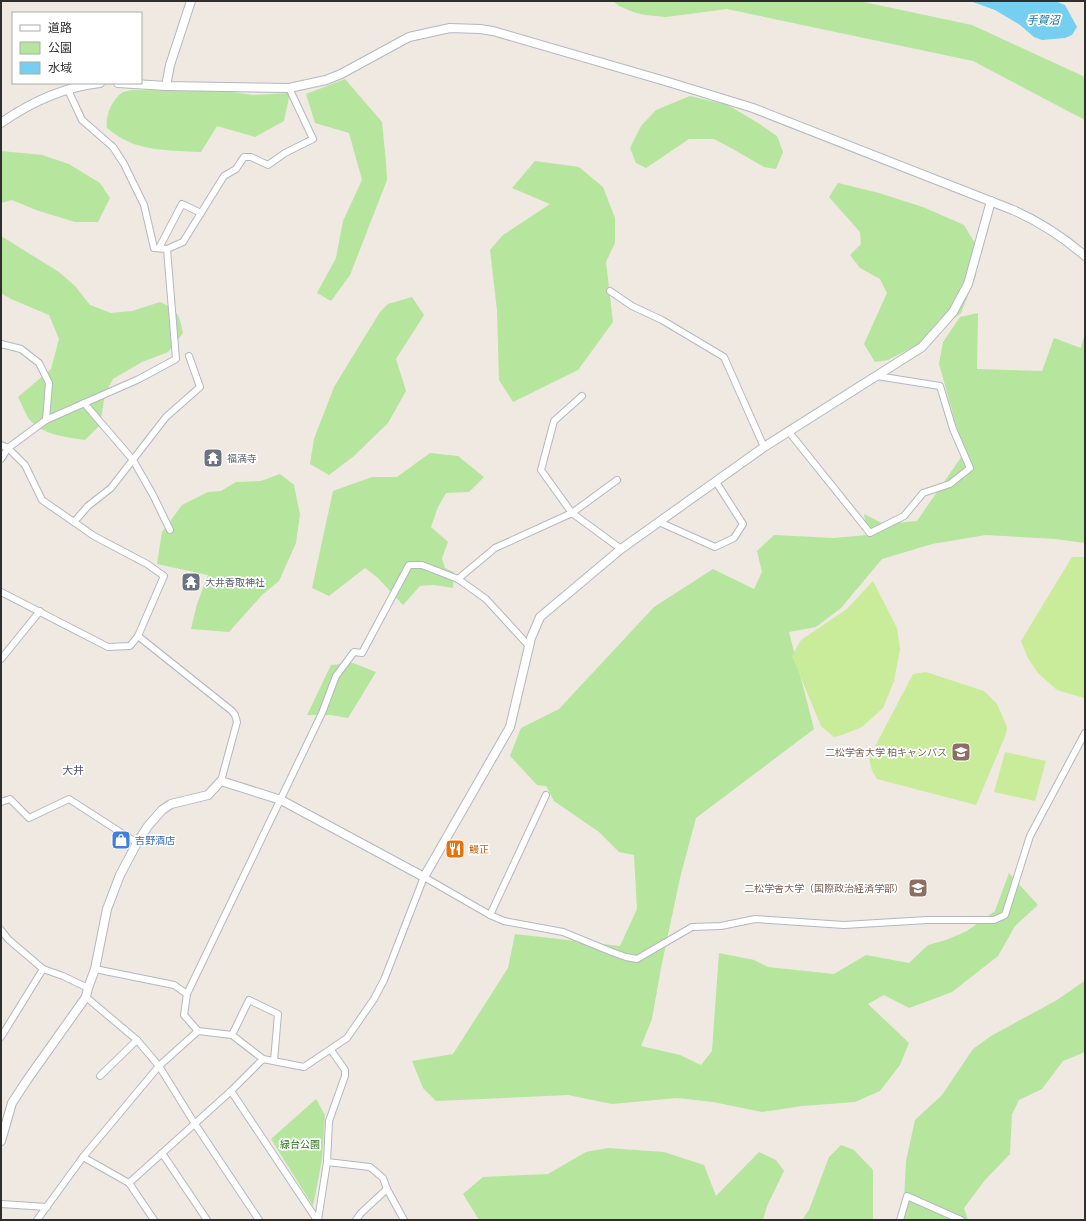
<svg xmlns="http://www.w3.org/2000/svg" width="1086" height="1221" viewBox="0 0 1086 1221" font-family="'PT Sans Narrow','Noto Sans JP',sans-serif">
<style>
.green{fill:#b6e59e}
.pitch{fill:#c9ec9a}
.water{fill:#75cff0}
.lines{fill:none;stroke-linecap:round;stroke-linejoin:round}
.minor-casing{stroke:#b4b7c1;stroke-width:8}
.tertiary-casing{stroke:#b4b7c1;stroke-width:10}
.minor{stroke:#fff;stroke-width:6}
.tertiary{stroke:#fff;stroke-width:8}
.labels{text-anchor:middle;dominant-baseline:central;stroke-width:3.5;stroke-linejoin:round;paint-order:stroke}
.worship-label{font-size:10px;fill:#5b616d;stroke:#fff;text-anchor:start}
.education-label{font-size:10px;fill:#785e54;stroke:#fff;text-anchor:end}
.shop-label{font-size:10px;fill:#366cbe;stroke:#fff;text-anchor:start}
.food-label{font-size:10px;fill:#c56008;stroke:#fff;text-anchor:start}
.park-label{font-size:10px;fill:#2c6e1b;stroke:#fff}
.water-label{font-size:11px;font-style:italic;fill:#0d6fa3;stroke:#fff}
.neighbourhood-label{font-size:11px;fill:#4d5680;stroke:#fff}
</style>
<rect width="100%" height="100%" fill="#efe9e1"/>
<!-- green -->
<g class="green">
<path d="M613,1H859L972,25L1085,77V120L973,61L727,9L666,17L645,15L633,12L619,6Z"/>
<path d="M345,79L382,122L386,162L387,180L350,275L331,301L317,293L336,258L343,221L362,180L349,133L315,123L306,94Z"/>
<path d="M132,90L225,91L253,95L290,93L284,121L255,137L217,126L201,152C181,151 160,151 141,146C128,143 117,136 107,128C105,116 112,99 123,92C126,91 130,91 132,90Z"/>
<path d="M690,96L728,105L758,123L777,136L783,152L776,169L764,167L731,148L714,139H689L646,168L636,163L630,148L641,126L656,110Z"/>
<path d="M1,151L42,155L69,164L100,183L110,198L98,222H75L36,210L12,200L1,203Z"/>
<path d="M535,161L579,167L603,187L615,218V243L606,262L613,322L578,370L513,402L499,380L497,310L490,250L503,235L550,204L512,188Z"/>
<path d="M838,183L879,193L923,207L964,225L976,245V276L961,313L923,342L888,360L875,362L864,344L887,293L880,279L860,268L850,255L861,244L860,232L829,197Z"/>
<path d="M1,236L59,272L75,286L90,305L111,313L132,311L160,302C178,311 179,313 183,333L168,352L142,362L113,379L105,394L100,425L85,440C66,437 42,435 29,419C25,413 22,404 18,397L51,369L59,339L49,315L11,299L1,293Z"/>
<path d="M412,297L424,315L396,359L406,391L388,423L354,456L329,475L310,464L314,439L334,387L380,312L388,304Z"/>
<path d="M978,313L977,369L1042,371L1054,338L1081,348L1085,332V543L1055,539L986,535L932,544L882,559L841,608L816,627L789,632L814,729L696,818L680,878L661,968L652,1019L641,1046L680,1055L701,1065L712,1051L719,953L754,960L768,967L834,974L866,955L909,963L928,945L946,940L967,931L995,911L1009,873L1038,905L1015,926L998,956L952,992L909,1008L884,995L868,1004L909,1043L900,1065L880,1091L855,1102L802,1106L762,1112L713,1102L677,1098L612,1104L568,1095L436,1101L423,1088L412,1061L453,1054L508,968L515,934L620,946L637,909L634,855L619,852L599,832L554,801L546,786L537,785L510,756L521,728L559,709L654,607L713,569L754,589L762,572L757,551L774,535L834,538L867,535L864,514L884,524L917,521L964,453L939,364L943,342L960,317Z"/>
<path d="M430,453L458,456L484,477L469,492L446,493L438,507L431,527L448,542L442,558L445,568L454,572L453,588L434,585L420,586L403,605L378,578L365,568L329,596L312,588L333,491L372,477H397Z"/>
<path d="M280,474L294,485L300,514L296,543L279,581L262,595L229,632L191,629L197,604L208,575L157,564L162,532L182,505L208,492L221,491L236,482L261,481Z"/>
<path d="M353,663L376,672L348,718L331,715H307L331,665Z"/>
<path d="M1085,978V1052L1063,1061L1042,1089L1019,1100L1012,1114L1010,1154L985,1180L964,1208L968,1220H903L906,1161L915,1120L942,1095L973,1049L991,1036L1057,1000L1083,982Z"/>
<path d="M316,1099L325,1115L322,1160L313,1206L271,1139Z"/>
<path d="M841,1145L854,1150L873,1170V1220H802L809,1210L829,1157Z"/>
<path d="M608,1148L664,1152L704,1165L716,1196L759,1152L776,1160L784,1171L767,1206L763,1220H479L463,1194L483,1177L548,1174L586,1152Z"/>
</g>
<!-- pitch -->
<g class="pitch">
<path d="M1072,557H1085L1084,698L1057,690L1037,672L1028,658L1021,641Z"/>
<path d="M873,581L897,628L900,649L894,681L883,708L862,727L842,735L834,737L821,726L792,656L801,640L847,609Z"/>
<path d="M926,672L984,691L997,704L1007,727L1006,734L976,805L877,779C872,771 869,766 870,756L913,674Z"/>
<path d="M1005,752L1046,761L1035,801L994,792Z"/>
</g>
<!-- water -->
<path class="water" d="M970,1H1055L1065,5L1077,27L1072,35L1065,38L1042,40L1034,37L1020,25L995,10Z"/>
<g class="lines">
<!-- minor casing -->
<g class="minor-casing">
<g id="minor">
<path d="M68,90L82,120L113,147L124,164L144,205L154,248L167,249L183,242L224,176L236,169L244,157H251L268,165L285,153L313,139L289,88"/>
<path d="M159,248L182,204L201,213"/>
<path d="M610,291L632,306L662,320L724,357L764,447"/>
<path d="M1,344L21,349L39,363L49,383L46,420"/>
<path d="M582,396L554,421L541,470L572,513L617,480"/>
<path d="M84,403L133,460L153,495L170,530"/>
<path d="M789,432L870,533L904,516L923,493L950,484L970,468L953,429L940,386L877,376"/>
<path d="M1,445L8,448L25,465L42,500L94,536L147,564L164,576L138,636L232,711L235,715L237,722L221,781"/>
<path d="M1,459L8,448L46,420L139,379L176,359L167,249"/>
<path d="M74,522L88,506L111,488L166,417L200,387L189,356"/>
<path d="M659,522L715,547L734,538L743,524L716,482"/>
<path d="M458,579L486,599L529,646"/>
<path d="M1,592L108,647L130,646L138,636"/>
<path d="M1,659L40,611"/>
<path d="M1,802L10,799L29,818L69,799L137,843"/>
<path d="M490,915L546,795"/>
<path d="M1,930L8,939L43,969L63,976L88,988"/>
<path d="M95,969L174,985L187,994L184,1015L198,1031"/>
<path d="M187,994L322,713L336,676L354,652L362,653L409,565H422L458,579L495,548L572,513L621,549"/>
<path d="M86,997L137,1040L159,1066L195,1124L259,1220"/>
<path d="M232,1035L249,1000L278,1014L274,1061"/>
<path d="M1,1037L43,969"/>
<path d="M100,1076L137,1040"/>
<path d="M231,1091L317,1220"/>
<path d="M162,1153L207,1220"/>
<path d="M83,1157L129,1183L154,1220"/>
<path d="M327,1162L370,1167L383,1178L387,1189L404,1220"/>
<path d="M129,1183L231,1091L263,1059"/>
<path d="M1,1204L47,1207"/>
<path d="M37,1220L83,1157L159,1066L198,1031L232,1035L263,1059L304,1067L347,1038L374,999L384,980L424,877L490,915L504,921L563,932L612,952L626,957L637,959L692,927L721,926L755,919L844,925L927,920H994L1005,915L1030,836L1085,733"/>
<path d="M318,1220L327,1162L329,1121L345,1076V1070L331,1050"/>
<path d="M356,1220L361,1213L387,1189"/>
<path d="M900,1220L907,1196L961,1220"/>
</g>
</g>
<!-- tertiary casing -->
<g class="tertiary-casing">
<g id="tertiary">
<path d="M118,83L166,86L289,88L326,80L341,74L409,37L450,28L480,29L493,31L665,81L753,108L1013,210C1040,222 1063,237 1085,256"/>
<path d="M166,86L170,65L191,1"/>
<path d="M1,123C31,102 63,87 100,83"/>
<path d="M1,1141L12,1103L27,1080L86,997L88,988L95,969L107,909L120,875L137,843L148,826L162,810L171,804L208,795L221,781L281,800L424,877L510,727L531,638L540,617L621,549L764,447L922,347L953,312L968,284L991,201"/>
</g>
</g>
<!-- minor -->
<use href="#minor" class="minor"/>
<!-- tertiary -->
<use href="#tertiary" class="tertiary"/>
</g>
<!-- icons -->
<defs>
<g id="temple-square" transform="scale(1)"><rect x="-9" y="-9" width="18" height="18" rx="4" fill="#6b7280" stroke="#fff"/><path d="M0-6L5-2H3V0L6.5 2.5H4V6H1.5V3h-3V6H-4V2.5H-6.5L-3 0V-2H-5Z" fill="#fff"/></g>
<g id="school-square" transform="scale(1)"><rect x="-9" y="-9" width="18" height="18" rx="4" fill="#8d6e63" stroke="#fff"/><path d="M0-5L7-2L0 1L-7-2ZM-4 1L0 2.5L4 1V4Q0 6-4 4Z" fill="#fff"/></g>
<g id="shop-square" transform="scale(1)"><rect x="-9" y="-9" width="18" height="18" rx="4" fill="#3f7fe0" stroke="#fff"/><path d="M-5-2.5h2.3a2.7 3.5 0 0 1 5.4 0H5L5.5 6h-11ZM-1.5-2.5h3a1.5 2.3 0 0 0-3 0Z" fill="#fff"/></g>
<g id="restaurant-square" transform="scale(1)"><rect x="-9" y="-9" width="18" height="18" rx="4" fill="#e8710a" stroke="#fff"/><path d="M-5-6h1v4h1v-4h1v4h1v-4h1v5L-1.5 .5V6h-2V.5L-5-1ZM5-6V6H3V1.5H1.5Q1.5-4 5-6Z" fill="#fff"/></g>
<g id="university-square" transform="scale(1)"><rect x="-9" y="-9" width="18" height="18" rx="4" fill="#8d6e63" stroke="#fff"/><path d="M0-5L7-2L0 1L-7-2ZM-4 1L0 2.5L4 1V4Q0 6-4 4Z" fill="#fff"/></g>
</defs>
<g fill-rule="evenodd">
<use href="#temple-square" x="213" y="458"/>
<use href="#temple-square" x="191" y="582"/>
<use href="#school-square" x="961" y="752"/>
<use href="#shop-square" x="121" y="840"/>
<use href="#restaurant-square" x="455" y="849"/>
<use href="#university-square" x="918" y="888"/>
</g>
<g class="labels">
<!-- worship labels -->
<g class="worship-label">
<text x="227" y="458">福満寺</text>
<text x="205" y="582">大井香取神社</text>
</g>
<!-- education labels -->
<g class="education-label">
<text x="947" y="752">二松学舍大学 柏キャンパス</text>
<text x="904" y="888">二松学舎大学（国際政治経済学部）</text>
</g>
<!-- shop labels -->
<g class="shop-label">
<text x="135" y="840">吉野酒店</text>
</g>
<!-- food labels -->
<g class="food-label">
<text x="469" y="849">鰻正</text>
</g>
<!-- park labels -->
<g class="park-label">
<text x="300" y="1144">緑台公園</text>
</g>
<!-- water labels -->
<g class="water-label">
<text x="1043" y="20">手賀沼</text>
</g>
<!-- neighbourhood labels -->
<g class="neighbourhood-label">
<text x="73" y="770">大井</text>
</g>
</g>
<!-- border -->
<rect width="1086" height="1221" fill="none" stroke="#2e2e2e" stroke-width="4"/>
<!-- legend -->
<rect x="12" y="12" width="130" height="72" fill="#ffffff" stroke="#ababab"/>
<rect x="20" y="25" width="20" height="6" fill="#ffffff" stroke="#ababab"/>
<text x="48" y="32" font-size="12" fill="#2e2e2e">道路</text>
<rect x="20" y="42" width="20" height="12" fill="#b6e59e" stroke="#ababab"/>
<text x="48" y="52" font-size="12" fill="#2e2e2e">公園</text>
<rect x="20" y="62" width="20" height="12" fill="#75cff0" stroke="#ababab"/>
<text x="48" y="72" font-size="12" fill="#2e2e2e">水域</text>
</svg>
